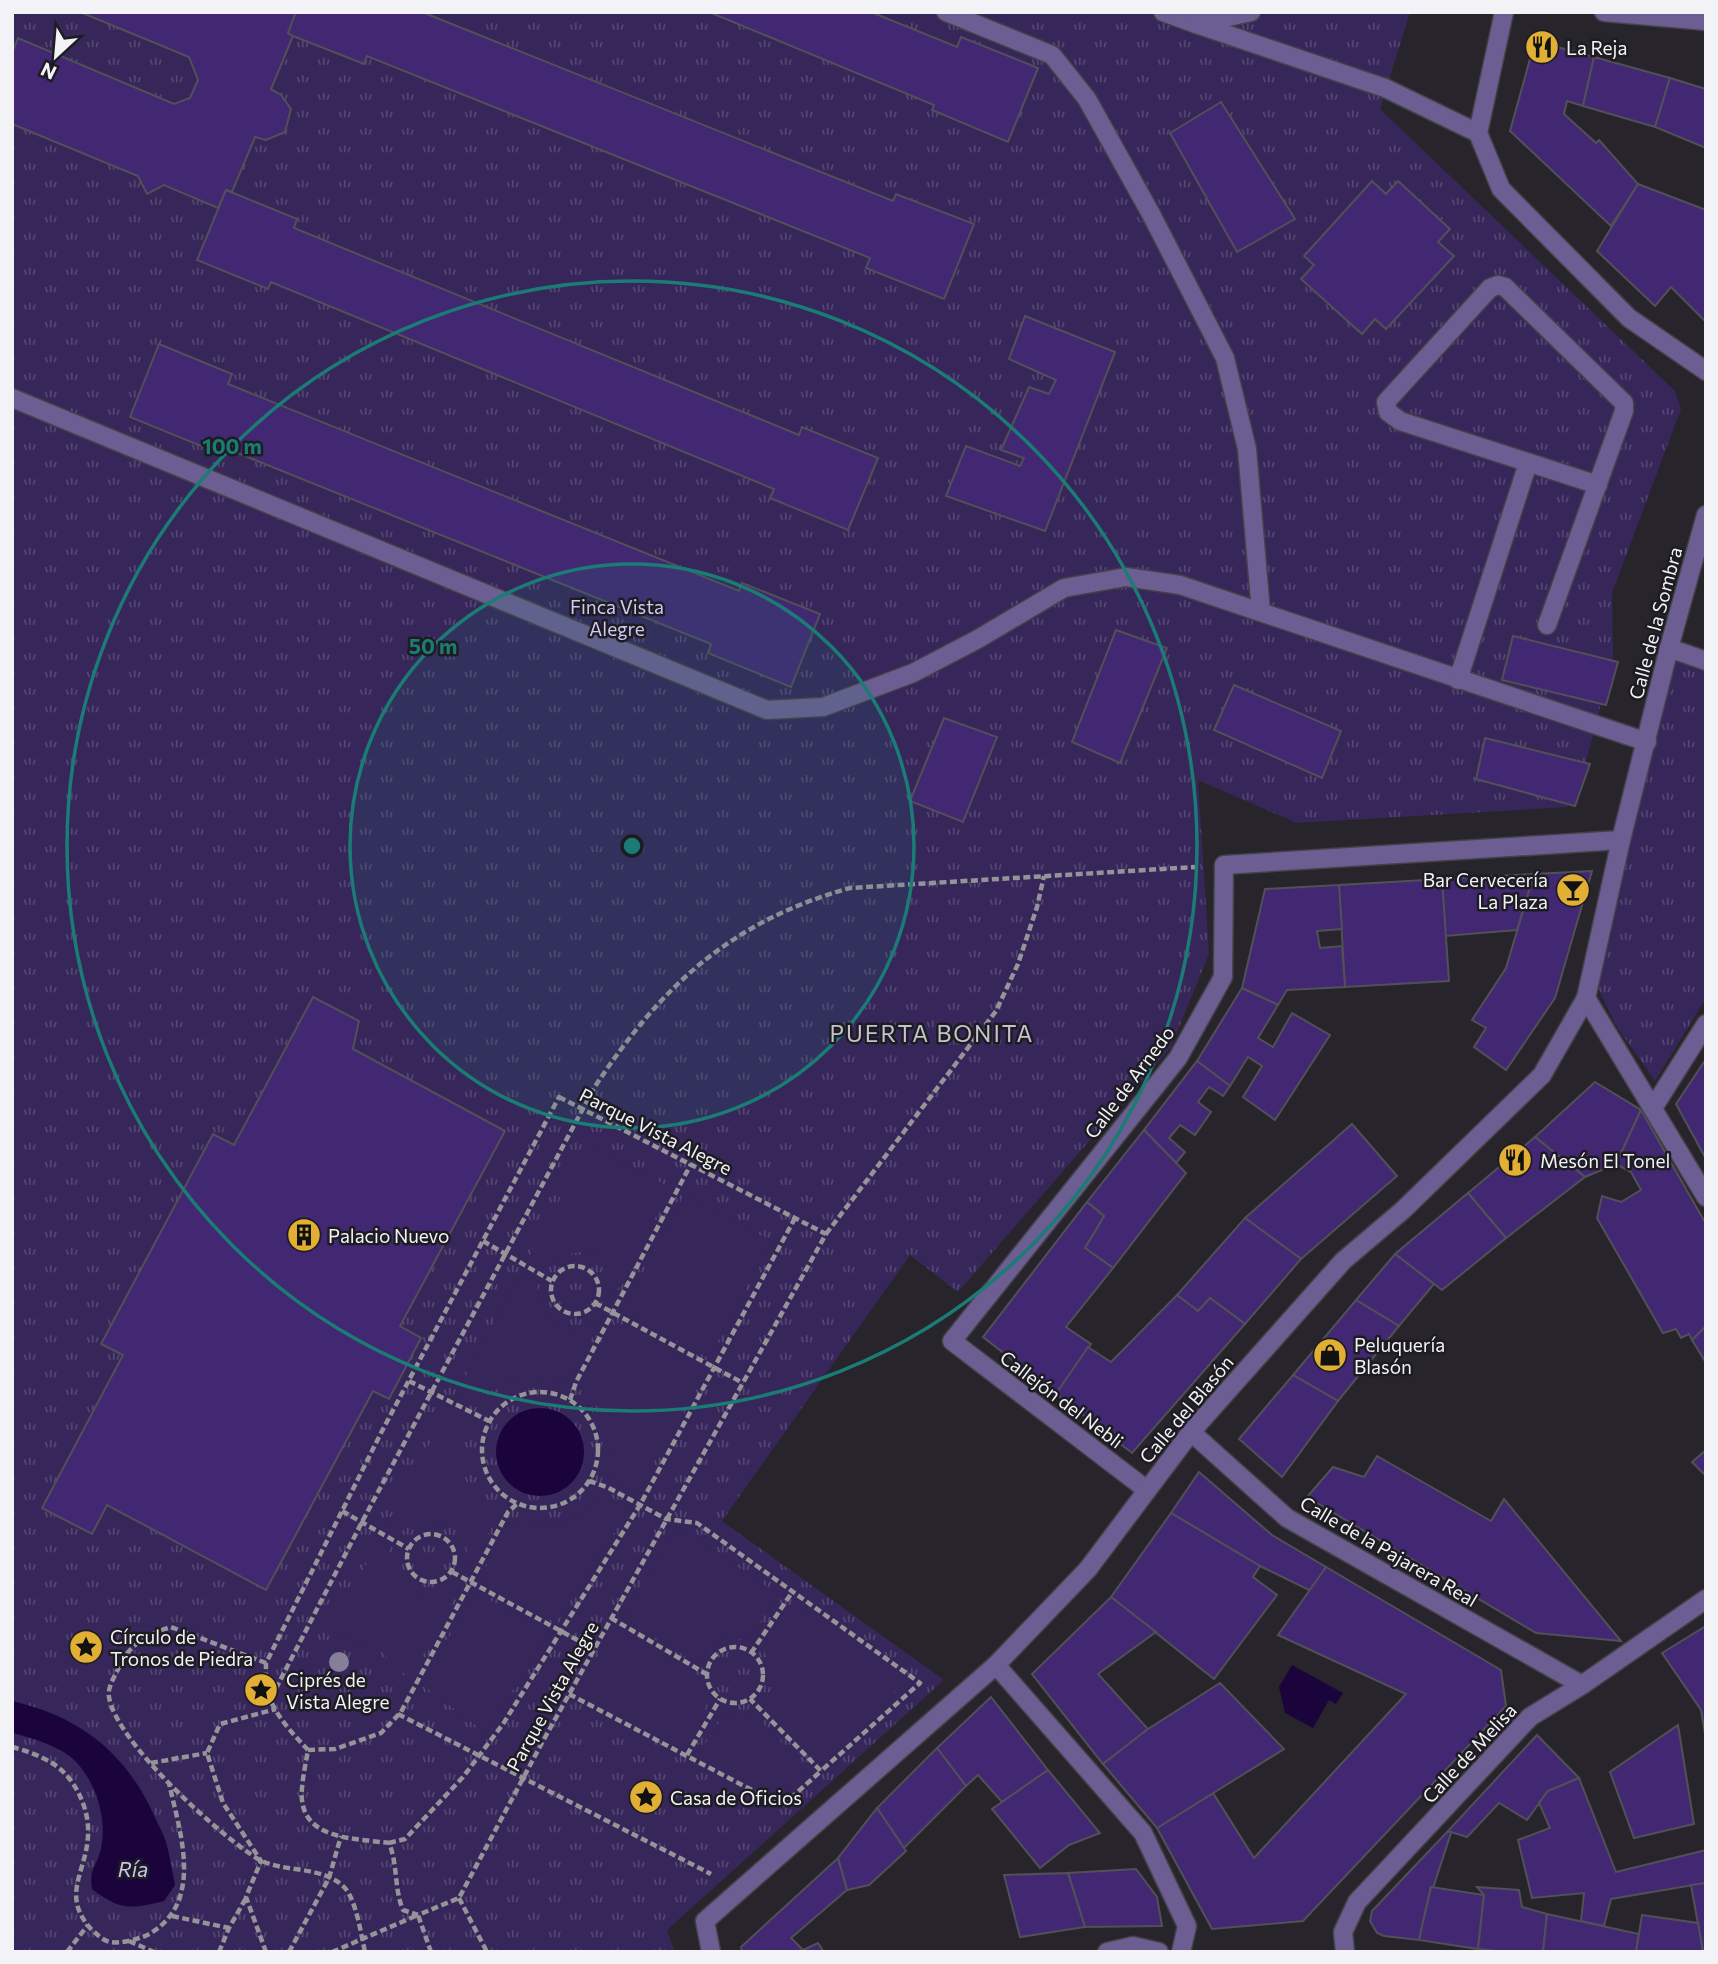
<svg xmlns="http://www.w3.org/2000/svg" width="1718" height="1964" viewBox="0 0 1718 1964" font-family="Commissioner,sans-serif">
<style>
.park{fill:url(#park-tufts)}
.garden{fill:#36265a}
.water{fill:#1b033b}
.building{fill:#422872;stroke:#515057;stroke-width:2}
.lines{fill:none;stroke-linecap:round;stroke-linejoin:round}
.lane-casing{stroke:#444247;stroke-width:21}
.street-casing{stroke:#444247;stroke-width:21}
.path{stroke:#959499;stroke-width:4.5;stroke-dasharray:7 3.5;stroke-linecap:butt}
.lane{stroke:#6c5e92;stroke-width:18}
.street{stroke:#6c5e92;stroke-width:18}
.tree{fill:#857f99}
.ring{fill:none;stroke:#1a7c75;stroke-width:3.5}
.labels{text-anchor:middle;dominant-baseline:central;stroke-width:5;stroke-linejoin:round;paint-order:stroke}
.poi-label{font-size:19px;fill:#f3f2f6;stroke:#1d1c22;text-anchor:start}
.park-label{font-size:19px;fill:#d2c8f3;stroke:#1d1c22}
.street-label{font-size:19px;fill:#f3f2f6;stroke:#1d1c22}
.water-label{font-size:21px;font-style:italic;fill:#cdc3ef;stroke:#1d1c22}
.quarter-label{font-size:23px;letter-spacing:2px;fill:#c4c2ca;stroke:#1d1c22}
.centre{fill:#1a7c75;stroke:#1d1c22;stroke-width:3.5}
.ring-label{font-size:21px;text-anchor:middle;font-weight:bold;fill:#1a7c75;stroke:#1d1c22;stroke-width:5;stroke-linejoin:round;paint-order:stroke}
</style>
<defs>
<pattern id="park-tufts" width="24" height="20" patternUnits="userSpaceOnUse" patternTransform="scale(1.75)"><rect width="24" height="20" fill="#36265a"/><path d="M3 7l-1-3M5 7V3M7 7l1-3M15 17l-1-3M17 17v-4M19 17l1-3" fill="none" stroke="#544672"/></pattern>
</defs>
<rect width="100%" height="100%" fill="#27252b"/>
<!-- park -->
<g class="park">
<path d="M12,12H1410L1380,109L1675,391L1681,409L1612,593L1613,657L1577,797L1567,807L1297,823L1198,780L1209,954L1171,1047L958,1292L910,1255L722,1521L944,1680L667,1930L675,1952H12Z"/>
<path d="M1669,648L1706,661V998L1655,1081L1615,1024L1599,990L1621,840Z"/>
</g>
<!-- garden -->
<g class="garden">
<path d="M589,1144L671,1188L609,1305C610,1296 613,1286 611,1276C601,1238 563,1252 542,1269L527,1261Z"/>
<path d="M684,1195L771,1241L709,1358L622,1312Z"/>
<path d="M521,1271L536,1280C538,1289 539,1299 543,1308C555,1337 584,1334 604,1315L568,1382C531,1369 500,1377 474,1406L455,1396Z"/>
<path d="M616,1322L704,1368L638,1493L607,1476C618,1442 610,1412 580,1390Z"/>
<path d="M447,1411L467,1421C452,1461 462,1492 498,1515L467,1574C467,1563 469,1551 464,1540C452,1517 410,1516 397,1537L384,1530Z"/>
<path d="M601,1492L630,1508L556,1623L479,1581L510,1521C549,1532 576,1524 601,1492Z"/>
<path d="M677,1526L778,1594L748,1641C725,1633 708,1641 697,1663L622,1618Z"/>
<path d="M379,1540L391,1547L387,1555C398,1582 414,1600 445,1598L461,1584L410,1679L382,1652L357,1641L328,1636Z"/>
<path d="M474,1591L549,1632L486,1733L423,1685Z"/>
<path d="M794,1605L906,1681L820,1761L764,1704C778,1686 777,1670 764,1652Z"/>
<path d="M616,1628L694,1674V1686L706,1707L677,1750L575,1696Z"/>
<path d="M753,1713L810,1771L777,1802L695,1759L723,1716L743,1717Z"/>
</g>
<!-- water -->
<g class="water">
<circle cx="540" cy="1452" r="44"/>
<path d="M1292,1665L1343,1693L1336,1704L1329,1700L1313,1728L1285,1713L1279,1687Z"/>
<path d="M12,1701C78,1716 124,1751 153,1813C157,1823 163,1832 166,1842C170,1856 172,1871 175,1885L164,1901C131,1909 121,1911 92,1889C89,1867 97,1867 101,1848C108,1819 95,1778 72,1758C60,1747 28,1736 12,1733Z"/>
</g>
<!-- building -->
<g class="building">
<path d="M80,12L296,13L288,33L293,36L271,89L281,95L291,109L285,132L266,140L255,137L232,192L226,190L218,208L164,185L147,194L138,176L12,124V54L18,38L174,104L190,98L198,80L189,57Z"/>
<path d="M296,12H422L893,201L896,194L974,224L944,299L866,268L870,258L367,56L364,64L293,36L288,33Z"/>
<path d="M709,12H871L957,47L961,37L1038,68L1008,142L932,110L934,105Z"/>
<path d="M1535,41L1594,57L1583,106L1567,101L1564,114L1596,143L1599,140L1638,184L1611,226L1510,131Z"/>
<path d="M1594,57L1670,78L1655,127L1583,106Z"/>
<path d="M1670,78L1706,89V148L1655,127Z"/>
<path d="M1221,102L1295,219L1237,252L1170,133Z"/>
<path d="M1372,181L1386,194L1398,181L1450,229L1438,242L1454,256L1386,329L1375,319L1362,334L1301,279L1314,265L1304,256Z"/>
<path d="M1638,184L1706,210V322L1671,287L1655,306L1597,251Z"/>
<path d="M226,190L297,219L294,228L799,435L802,427L878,458L848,530L770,498L774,489L271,282L268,289L197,260Z"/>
<path d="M1025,316L1115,352L1045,531L946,496L966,446L1020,466L1024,458L1001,450L1029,387L1049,394L1056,380L1009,359Z"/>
<path d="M159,344L232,374L228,384L739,591L742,583L820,614L791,687L708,653L711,644L203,439L201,446L130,417Z"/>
<path d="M1116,630L1167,648L1120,763L1072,742Z"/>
<path d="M1513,636L1618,662L1606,705L1502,680Z"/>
<path d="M1234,685L1341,731L1322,778L1214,730Z"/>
<path d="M944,718L997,737L963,822L910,801Z"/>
<path d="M1485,738L1590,764L1575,806L1476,779Z"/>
<path d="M1592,871L1555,998L1506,1070L1474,1047L1486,1028L1472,1020L1506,968L1534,874Z"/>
<path d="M1534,874L1517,930L1445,936L1442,879Z"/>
<path d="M1442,879L1449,981L1345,987L1339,885Z"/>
<path d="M1339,885L1342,929L1317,931L1320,948L1342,946L1345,987L1287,990L1278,1005L1242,988L1265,889Z"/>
<path d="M1242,988L1278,1005L1258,1038L1273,1047L1292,1013L1330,1035L1275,1120L1243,1097L1262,1066L1248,1057L1230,1086L1197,1061Z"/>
<path d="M313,997L359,1021L353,1049L505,1131L400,1326L421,1338L389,1399L373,1391L266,1590L107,1505L92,1534L42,1508L123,1355L101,1344L213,1134L234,1145Z"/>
<path d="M1706,1059V1159L1676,1104Z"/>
<path d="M1197,1061L1230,1086L1223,1096L1209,1087L1198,1102L1211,1112L1195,1135L1180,1125L1169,1138L1185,1152L1176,1163L1144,1130Z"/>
<path d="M1595,1082L1641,1110L1616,1164L1585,1177L1535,1137Z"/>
<path d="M1641,1110L1706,1224V1326L1692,1340L1689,1334L1681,1338L1676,1329L1663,1333L1597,1218L1602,1196L1621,1202L1641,1190L1631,1172L1616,1164Z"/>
<path d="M1352,1124L1397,1176L1301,1259L1245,1218Z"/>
<path d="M1144,1130L1186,1173L1113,1268L1085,1248L1104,1216L1087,1202Z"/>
<path d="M1535,1137L1585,1177L1506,1238L1468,1193Z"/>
<path d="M1468,1193L1506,1238L1442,1290L1395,1254Z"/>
<path d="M1087,1202L1104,1216L1085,1248L1113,1268L1066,1327L1091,1344L1056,1394L983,1337Z"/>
<path d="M1245,1218L1301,1259L1245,1324L1210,1298L1198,1311L1177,1295Z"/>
<path d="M1395,1254L1434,1284L1399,1326L1356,1300Z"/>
<path d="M1177,1295L1198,1311L1210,1298L1245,1324L1132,1453L1056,1394L1088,1347L1111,1362Z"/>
<path d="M1356,1300L1399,1326L1338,1401L1293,1375Z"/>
<path d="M1706,1326V1363L1692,1340Z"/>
<path d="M1293,1375L1338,1401L1282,1477L1239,1439Z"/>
<path d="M1706,1450V1476L1692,1462Z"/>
<path d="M1377,1456L1491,1521L1504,1499L1621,1641L1536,1633L1307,1497L1333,1467L1364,1477Z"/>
<path d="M1199,1472L1272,1535L1326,1567L1311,1591L1260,1566L1171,1513Z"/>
<path d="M1171,1513L1260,1566L1253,1577L1277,1595L1214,1679L1111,1597Z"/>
<path d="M1326,1567L1501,1670L1506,1706L1303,1921L1212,1929L1157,1828L1213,1793L1254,1858L1406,1694L1278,1635Z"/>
<path d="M1111,1597L1156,1632L1098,1674L1148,1729L1103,1764L1032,1674Z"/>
<path d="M1706,1626V1740L1701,1710L1662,1653Z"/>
<path d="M1220,1683L1284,1749L1157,1828L1103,1764L1148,1729Z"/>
<path d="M991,1697L1048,1770L1002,1802L978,1775L966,1786L937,1748Z"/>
<path d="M1678,1725L1694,1824L1634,1838L1610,1772Z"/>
<path d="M1537,1735L1579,1778L1548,1791L1527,1820L1499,1803L1467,1837L1448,1831Z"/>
<path d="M937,1748L966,1786L904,1848L877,1808Z"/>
<path d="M1048,1770L1100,1833L1069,1845L1040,1868L992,1809Z"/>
<path d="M1579,1778L1616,1872L1706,1850V1883L1611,1899L1604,1926L1581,1921L1584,1893L1532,1898L1518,1840L1550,1828L1539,1803L1548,1791Z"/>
<path d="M877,1808L906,1851L869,1885L847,1890L838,1858Z"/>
<path d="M1448,1831L1451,1833L1433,1888L1431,1887L1419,1940L1384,1936L1377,1933L1370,1921L1372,1911Z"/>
<path d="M838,1858L847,1890L791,1938L803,1950L818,1943L824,1952H742L741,1947Z"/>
<path d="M1136,1869L1157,1897L1162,1926L1085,1927L1068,1873Z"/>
<path d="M1068,1873L1085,1927L1020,1937L1004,1875Z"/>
<path d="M1706,1883V1952H1703L1691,1885Z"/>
<path d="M1431,1887L1484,1895L1478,1949L1419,1940Z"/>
<path d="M1477,1887L1519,1890L1522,1907L1547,1914L1543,1952H1505L1478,1949L1484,1895Z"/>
<path d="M1547,1914L1639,1934L1636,1952H1543Z"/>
<path d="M1642,1915L1698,1923L1703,1952H1636Z"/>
</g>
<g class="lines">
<!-- lane casing -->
<g class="lane-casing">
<g id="lane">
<path d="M946,12L1052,55L1087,99L1151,214L1225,358L1247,449L1261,612"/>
<path d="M1163,12L1196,24L1251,12"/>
<path d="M1193,12L1196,24L1385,88L1478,133"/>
<path d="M12,398L767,710L823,707L913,673L978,639L1064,588L1126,577L1180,585L1647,742"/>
<path d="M1547,625L1624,411V403L1505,287L1498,285L1490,288L1386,402L1388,412L1400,421L1598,485"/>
<path d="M1458,680L1528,463"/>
</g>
</g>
<!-- street casing -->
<g class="street-casing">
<g id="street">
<path d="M1504,12L1478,133L1501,189L1629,318L1706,371"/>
<path d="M1604,12L1706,21"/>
<path d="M1669,648L1706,661"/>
<path d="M1586,998L1706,1197"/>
<path d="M1653,1108L1706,1024"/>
<path d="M1191,1432L1287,1518L1582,1685"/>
<path d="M1147,1490L952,1341L1178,1058L1223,977L1224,865L1621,840"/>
<path d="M996,1665L1143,1833L1187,1926L1181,1952"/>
<path d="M711,1952L705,1921L996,1665L1088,1569L1191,1432L1343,1261L1403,1210L1542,1075L1586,998L1621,840L1669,648L1706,515"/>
<path d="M1107,1952L1133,1946L1159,1952"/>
<path d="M1345,1952L1343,1932L1357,1902L1530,1717L1582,1685L1706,1599"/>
</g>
</g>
<!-- path -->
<g class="path">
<path d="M559,1097L826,1234L543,1741L459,1898L418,1915L403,1910C394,1889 398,1865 389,1843C352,1838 297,1840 302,1788C303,1775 306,1762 308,1750C292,1733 274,1714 267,1691C265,1683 266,1672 266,1663L381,1433Z"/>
<path d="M826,1234L996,1011L1018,964L1037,907L1044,876"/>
<path d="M483,1241L552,1281"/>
<circle cx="575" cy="1290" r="24"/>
<path d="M595,1303L743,1383"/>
<path d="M409,1381L489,1421"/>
<circle cx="540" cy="1450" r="58"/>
<path d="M570,1400L576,1382L691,1164"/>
<path d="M589,1481L607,1487L666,1519L697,1523L920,1683L821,1771L750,1699"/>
<path d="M342,1511L409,1549"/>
<circle cx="431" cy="1558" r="24"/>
<path d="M452,1572L594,1649"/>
<path d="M611,1618L708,1675"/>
<circle cx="735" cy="1675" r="28"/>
<path d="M751,1653L793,1591"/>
<path d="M266,1663L171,1627C151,1633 131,1643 121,1663C117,1673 107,1686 109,1697C116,1742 219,1835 258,1859C282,1873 322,1865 344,1887C356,1899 361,1934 365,1952"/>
<path d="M569,1694L782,1806L821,1771"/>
<path d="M271,1698L362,1522L594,1088C661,986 731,921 850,888L1195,867"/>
<path d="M398,1714L711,1874"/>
<path d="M12,1747C24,1750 41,1756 52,1763C75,1777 90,1809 88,1836C86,1873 60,1896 92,1930C98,1935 102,1940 110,1942C120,1944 141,1939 151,1933C204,1900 180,1833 169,1783"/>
<path d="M308,1750L335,1749L381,1733L401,1712L508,1512L518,1503"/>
<path d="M687,1755L720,1699"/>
<path d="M151,1763L207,1753"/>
<path d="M389,1843L405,1839L463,1777L503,1724L640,1505L795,1218"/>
<path d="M459,1898L487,1952"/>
<path d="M172,1916L229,1928"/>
<path d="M129,1941L154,1952"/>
<path d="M67,1952L88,1925"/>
<path d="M219,1952L229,1928L246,1898"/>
<path d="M266,1952L246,1897L261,1861L223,1803L207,1753L220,1724L276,1709"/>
<path d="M289,1952L329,1878L341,1836"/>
<path d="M332,1952L418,1915L431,1952"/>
</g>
<!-- lane -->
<use href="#lane" class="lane"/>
<!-- street -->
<use href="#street" class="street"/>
</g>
<!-- trees -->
<circle class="tree" cx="339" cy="1662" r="10"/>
<!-- distance rings -->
<circle cx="632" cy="846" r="282" fill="#1a7c75" fill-opacity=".12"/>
<g class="ring">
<circle cx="632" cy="846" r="282"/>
<circle cx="632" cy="846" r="565"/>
</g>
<!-- icons -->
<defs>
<g id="restaurant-disc" transform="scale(1.75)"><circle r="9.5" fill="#e1af34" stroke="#1d1c22"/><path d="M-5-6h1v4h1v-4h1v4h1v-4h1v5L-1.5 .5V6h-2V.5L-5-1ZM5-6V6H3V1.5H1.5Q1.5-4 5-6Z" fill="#111"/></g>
<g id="bar-disc" transform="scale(1.75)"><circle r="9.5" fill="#e1af34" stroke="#1d1c22"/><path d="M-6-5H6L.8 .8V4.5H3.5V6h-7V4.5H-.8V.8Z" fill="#111"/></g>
<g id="building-disc" transform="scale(1.75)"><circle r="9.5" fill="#e1af34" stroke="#1d1c22"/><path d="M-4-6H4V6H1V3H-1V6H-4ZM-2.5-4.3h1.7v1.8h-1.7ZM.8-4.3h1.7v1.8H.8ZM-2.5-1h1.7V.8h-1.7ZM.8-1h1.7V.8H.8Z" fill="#111"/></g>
<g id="shop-disc" transform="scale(1.75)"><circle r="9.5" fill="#e1af34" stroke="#1d1c22"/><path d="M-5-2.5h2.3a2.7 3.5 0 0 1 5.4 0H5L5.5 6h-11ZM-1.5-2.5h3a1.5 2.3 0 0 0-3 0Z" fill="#111"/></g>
<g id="sight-disc" transform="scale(1.75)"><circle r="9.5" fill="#e1af34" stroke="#1d1c22"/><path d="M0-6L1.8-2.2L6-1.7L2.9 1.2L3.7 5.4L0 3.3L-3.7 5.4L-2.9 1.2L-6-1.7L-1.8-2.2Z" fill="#111"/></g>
</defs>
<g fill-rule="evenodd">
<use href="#restaurant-disc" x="1542" y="47"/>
<use href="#bar-disc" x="1573" y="890"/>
<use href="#restaurant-disc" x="1515" y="1160"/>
<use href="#building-disc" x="304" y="1235"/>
<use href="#shop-disc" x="1330" y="1355"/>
<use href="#sight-disc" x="86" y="1647"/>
<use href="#sight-disc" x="261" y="1690"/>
<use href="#sight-disc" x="646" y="1797"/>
</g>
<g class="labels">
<!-- poi labels -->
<g class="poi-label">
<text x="1566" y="47">La Reja</text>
<text x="1548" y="879" text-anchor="end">Bar Cervecería<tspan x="1548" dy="22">La Plaza</tspan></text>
<text x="1540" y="1160">Mesón El Tonel</text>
<text x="328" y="1235">Palacio Nuevo</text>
<text x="1354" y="1344">Peluquería<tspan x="1354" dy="22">Blasón</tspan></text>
<text x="110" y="1636">Círculo de<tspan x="110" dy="22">Tronos de Piedra</tspan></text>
<text x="286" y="1679">Ciprés de<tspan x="286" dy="22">Vista Alegre</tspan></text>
<text x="670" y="1797">Casa de Oficios</text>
</g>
<!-- park labels -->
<g class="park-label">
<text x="617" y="606">Finca Vista<tspan x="617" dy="22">Alegre</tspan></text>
</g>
<!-- street labels -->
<g class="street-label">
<text transform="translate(1655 623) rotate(-75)">Calle de la Sombra</text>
<text transform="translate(1129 1082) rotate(-53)">Calle de Arnedo</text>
<text transform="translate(656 1131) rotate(27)">Parque Vista Alegre</text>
<text transform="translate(1062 1399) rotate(37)">Callejón del Nebli</text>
<text transform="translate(1186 1409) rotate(-50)">Calle del Blasón</text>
<text transform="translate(1389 1551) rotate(30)">Calle de la Pajarera Real</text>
<text transform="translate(552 1696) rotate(-61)">Parque Vista Alegre</text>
<text transform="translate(1469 1753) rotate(-47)">Calle de Melisa</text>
</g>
<!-- water labels -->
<g class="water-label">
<text x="133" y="1868">Ría</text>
</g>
<!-- quarter labels -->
<g class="quarter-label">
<text x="932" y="1033">PUERTA BONITA</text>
</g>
</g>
<circle cx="632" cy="846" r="10" class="centre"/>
<g class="ring-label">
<text x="232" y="454">100 m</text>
<text x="433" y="654">50 m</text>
</g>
<!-- border -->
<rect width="1718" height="1964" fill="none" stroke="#f3f2f6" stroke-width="28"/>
<!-- north arrow -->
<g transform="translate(56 56) rotate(206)" stroke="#1d1c22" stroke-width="5" paint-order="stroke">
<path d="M0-5L12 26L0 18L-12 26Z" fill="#f3f2f6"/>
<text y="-10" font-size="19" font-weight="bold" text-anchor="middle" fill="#f3f2f6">N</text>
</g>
</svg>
